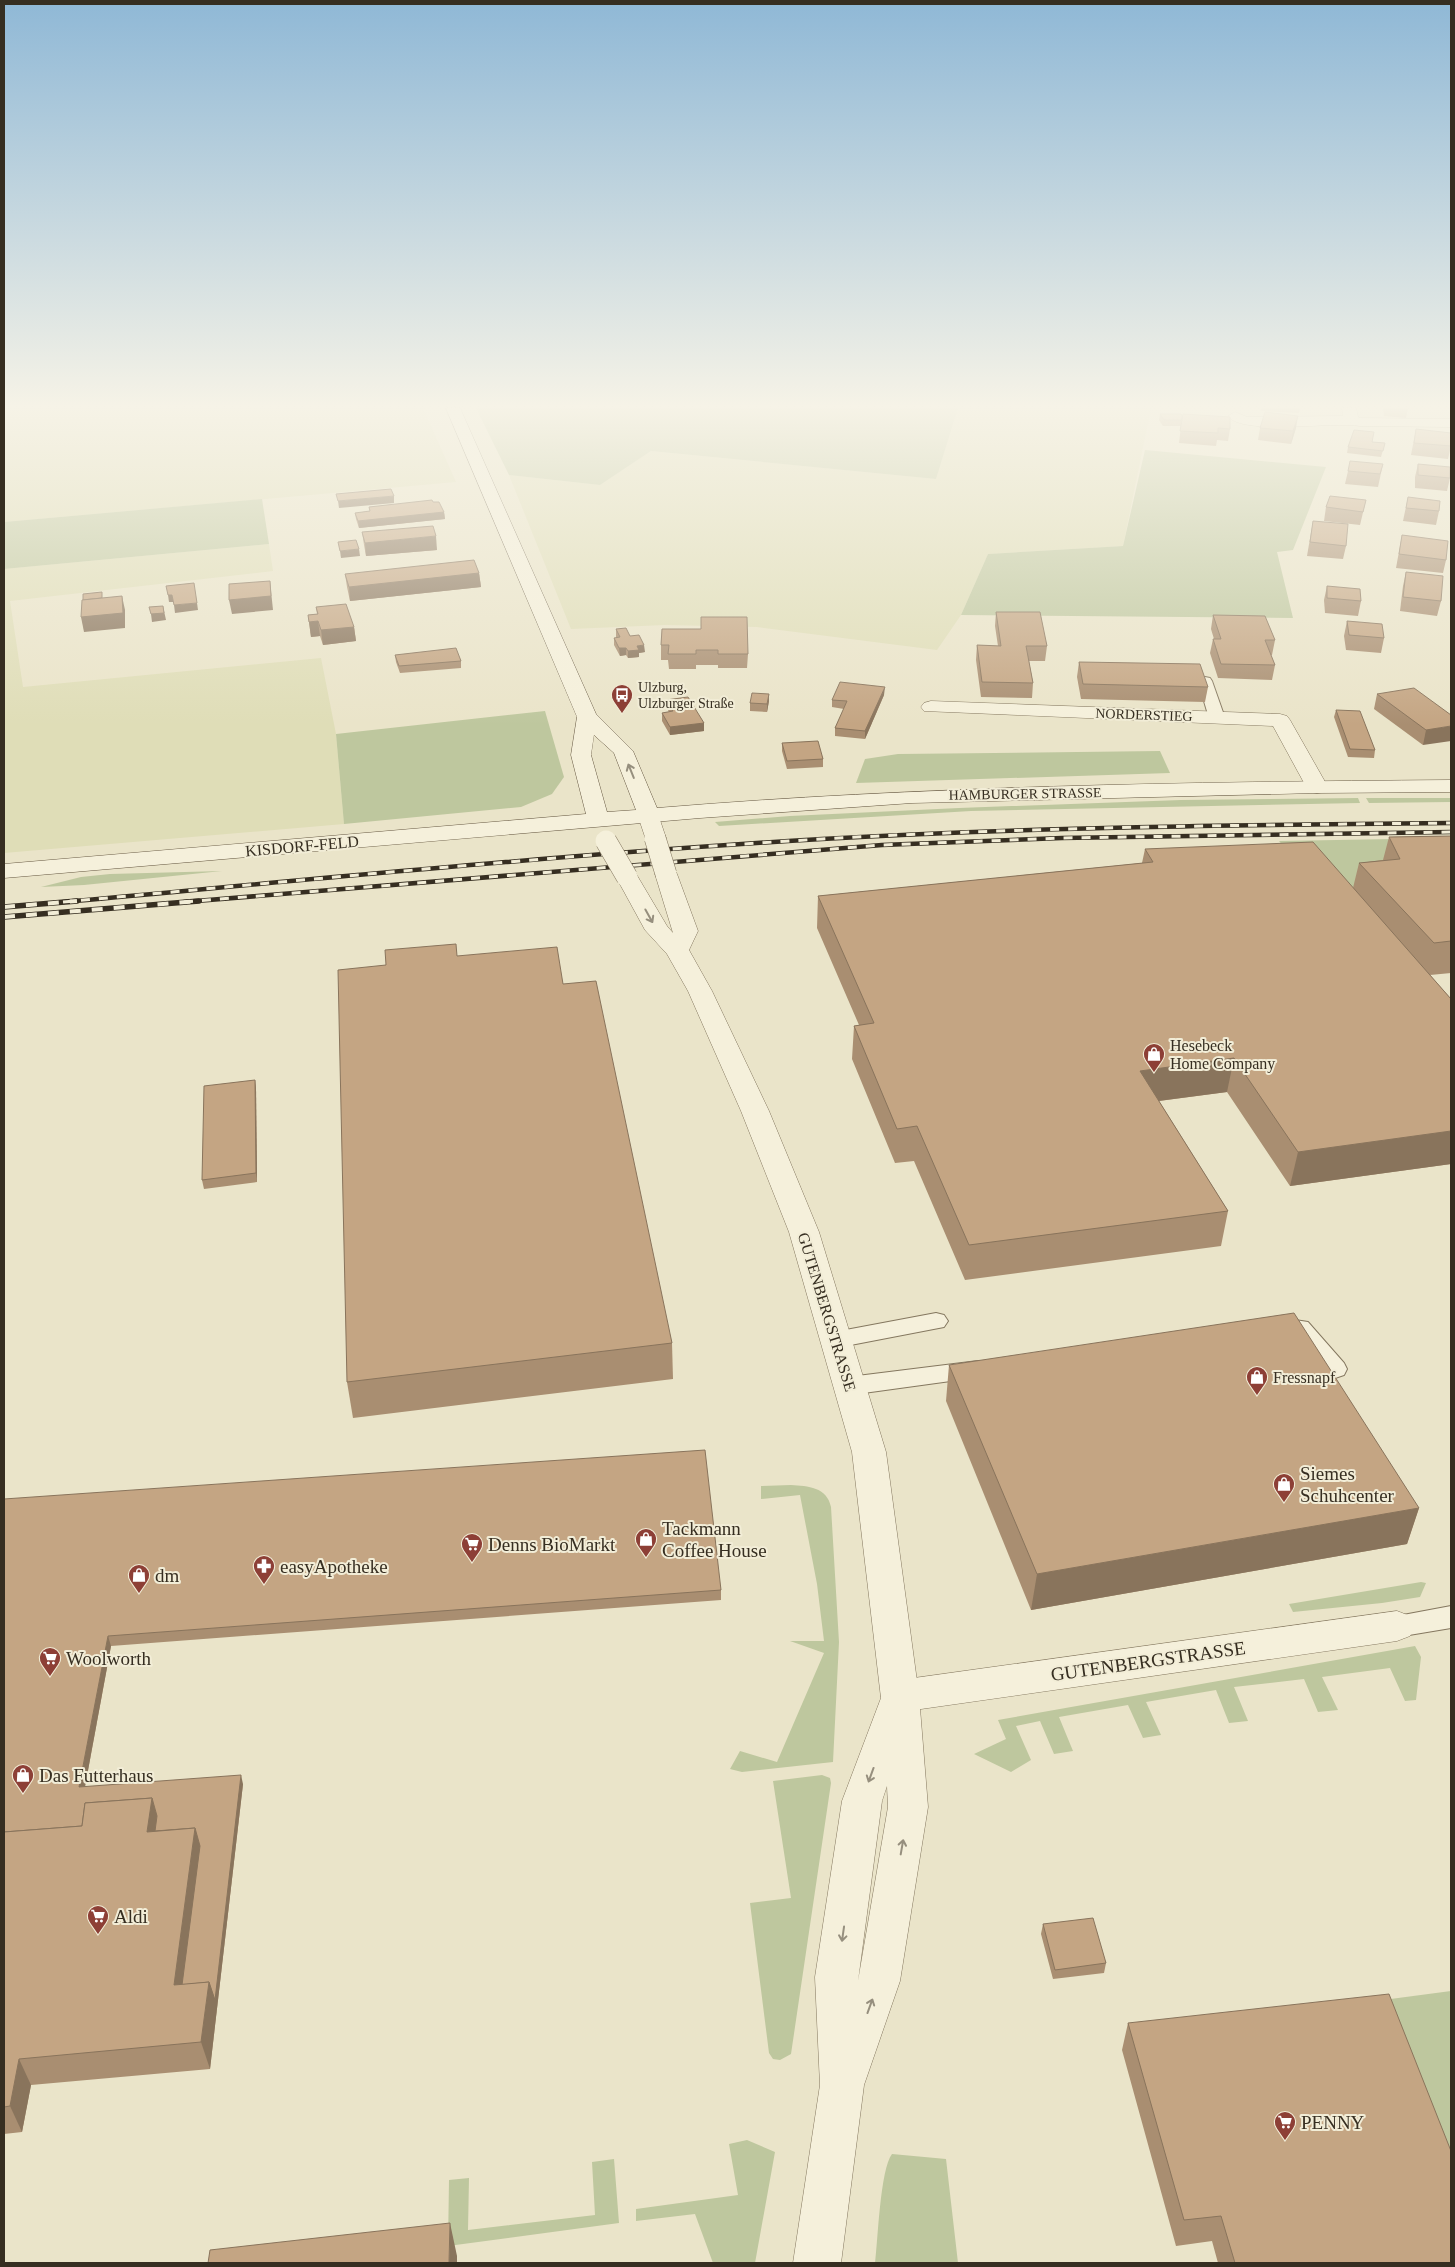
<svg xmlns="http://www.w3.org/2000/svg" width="1455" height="2267" viewBox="0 0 1455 2267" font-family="'Times New Roman',serif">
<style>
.farmland{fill:#dfddb7}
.green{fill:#bec79e}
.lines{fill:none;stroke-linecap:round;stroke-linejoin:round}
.service-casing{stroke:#84775f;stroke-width:2}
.minor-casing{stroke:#84775f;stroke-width:1}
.tertiary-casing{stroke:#84775f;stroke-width:1}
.secondary-casing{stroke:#665842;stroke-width:1}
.service{fill:#f5f0db;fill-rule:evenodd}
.minor{fill:#f5f0db;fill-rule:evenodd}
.tertiary{fill:#f5f0db;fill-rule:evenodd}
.secondary{fill:#f5f0db;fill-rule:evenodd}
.rail-far1-casing{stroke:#362e21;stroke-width:4.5}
.rail-casing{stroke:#362e21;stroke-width:5.5}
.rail-far1{stroke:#f2edd7;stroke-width:3;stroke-dasharray:9;stroke-linecap:butt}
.rail{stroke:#f2edd7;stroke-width:4;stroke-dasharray:11;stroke-linecap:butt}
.tertiary-bridge-casing{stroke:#84775f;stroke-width:22;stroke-linecap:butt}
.tertiary-bridge{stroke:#f5f0db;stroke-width:21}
.wall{fill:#a98e71}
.shaded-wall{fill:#89745c}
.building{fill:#c4a583;stroke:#89745c}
.oneway{stroke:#968f7e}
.labels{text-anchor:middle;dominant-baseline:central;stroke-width:4;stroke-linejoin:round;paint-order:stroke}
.far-poi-label{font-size:14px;fill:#362e21;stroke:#f2edd7;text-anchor:start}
.far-street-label{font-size:14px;fill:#362e21;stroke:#f2edd7}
.street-label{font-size:16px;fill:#362e21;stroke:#f2edd7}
.poi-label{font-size:16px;fill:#362e21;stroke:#f2edd7;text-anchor:start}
.near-poi-label{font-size:19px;fill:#362e21;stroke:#f2edd7;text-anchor:start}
.near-street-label{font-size:19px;fill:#362e21;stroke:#f2edd7}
</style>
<rect width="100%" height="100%" fill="#eae4c9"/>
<!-- farmland -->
<g class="farmland">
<path d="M4,408H423L456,482L4,522Z"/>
<path d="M958,408H1151L1123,546L988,554L961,615L937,650L757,627L665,625L571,629L509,475L600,485L651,451L936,479Z"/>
<path d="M269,544L273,571L10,601L23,687L321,658L336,734L344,824L4,853V569Z"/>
</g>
<!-- green -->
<g class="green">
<path d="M476,408H958L936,479L651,451L600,485L509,475Z"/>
<path d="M1145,450L1326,467L1293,550L1277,552L1293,618L961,615L988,554L1123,546Z"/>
<path d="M262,499L269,544L4,569V522Z"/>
<path d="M545,711L564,777L552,794L521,807L344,824L336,734Z"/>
<path d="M1160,751L1170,773L856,783L865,759L898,754Z"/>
<path d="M1358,798L1360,803L971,811L719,826L715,822L790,816L959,808L1181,800Z"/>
<path d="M1366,798H1451V802L1369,803Z"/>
<path d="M1451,838L1352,894L1306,873L1279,841Z"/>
<path d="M222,871L84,885L41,887L81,877L110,874Z"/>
<path d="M791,1485C808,1486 827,1487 831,1507L839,1642L833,1762L742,1772L730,1769L740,1751L777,1762L824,1653L790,1641H824L817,1584L800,1495L761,1499V1486Z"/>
<path d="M1421,1582L1426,1583L1420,1597L1382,1603L1293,1612L1289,1604Z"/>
<path d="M1415,1646L1421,1657L1416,1700L1405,1701L1390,1668L1322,1677L1338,1710L1318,1712L1304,1679L1234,1687L1248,1721L1229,1723L1216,1690L1146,1702L1161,1735L1143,1738L1128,1705L1059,1717L1073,1751L1054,1754L1040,1721L1016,1726L1031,1760L1011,1772L974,1754L1006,1739L998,1720Z"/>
<path d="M822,1775L830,1778L831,1783L791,2054L780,2060L773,2059L769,2053L750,1903L791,1898L773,1781Z"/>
<path d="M1451,1991V2176L1383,2000Z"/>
<path d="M747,2140L775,2152L755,2263H713L695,2214L636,2221V2209L738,2195L729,2144Z"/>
<path d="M892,2154L946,2159L958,2263H875C878,2240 880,2170 892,2154Z"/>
<path d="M614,2159L619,2223L448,2246L449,2180L469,2178L468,2230L595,2215L592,2162Z"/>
</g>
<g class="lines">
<!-- service casing -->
<g class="service-casing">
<g id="service">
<path d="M1205,677L1210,678L1212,681L1225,718L1222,721H1212L1209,718L1198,681L1200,678Z"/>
<path d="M936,1313L944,1315L948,1321L944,1327L835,1348L826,1346L823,1340L826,1334L835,1332Z"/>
<path d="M1295,1320L1308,1322L1344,1363L1347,1369L1344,1375L1335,1378L1326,1375L1293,1336L1287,1334L1283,1328L1287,1322Z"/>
<path d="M978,1361L987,1364L990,1370L987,1376L849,1395L840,1392L837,1386L840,1380L849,1377Z"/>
<path d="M1451,1606V1628L1397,1637L1387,1634L1383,1626L1387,1618Z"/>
</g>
</g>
<!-- minor casing -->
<g class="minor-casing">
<g id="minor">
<path d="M1342,408H1356L1358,417L1360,418L1451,419V427L1360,426C1334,421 1242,436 1228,416L1235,412L1247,417L1343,416Z"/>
<path d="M931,701L1280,714L1287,716L1290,720L1328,787L1325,792L1317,793L1309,792L1273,726L924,711L921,707L924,703Z"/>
<path d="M1397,1611L1410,1616L1415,1626L1410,1636L1397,1641L900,1712L887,1707L881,1696L887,1685L900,1680Z"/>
</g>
</g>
<!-- tertiary casing -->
<g class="tertiary-casing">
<g id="tertiary">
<path d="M649,809L657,811L666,838L663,843L655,845L647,843L638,816L641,811Z"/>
<path d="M666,867L674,869L677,874L698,931L689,950L712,991L769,1111L819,1232L886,1452L919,1696L928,1807L900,1981L864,2085L841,2263H793L820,2085L815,1977L842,1801L881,1698L852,1452L789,1232L741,1111L688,991L667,954L645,930L616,877L619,872L627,870L635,872L667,926L673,933L655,874L658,869ZM887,1786L888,1807L858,1981L882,1801Z"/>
</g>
</g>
<!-- secondary casing -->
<g class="secondary-casing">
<path id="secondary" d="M446,408H460L596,714L633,751L657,808C921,786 1186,782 1451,780V792L1317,793L912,803L700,818L4,878V864L586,814L571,755L577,717ZM594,735L614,753L636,810L607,812L591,755Z"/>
</g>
<!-- service -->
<use href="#service" class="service"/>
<!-- minor -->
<use href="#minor" class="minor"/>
<!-- tertiary -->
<use href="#tertiary" class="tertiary"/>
<!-- secondary -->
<use href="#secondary" class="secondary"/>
<!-- rail-far1 casing -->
<g class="rail-far1-casing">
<g id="rail-far1">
<path d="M63,902C316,879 569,854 822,839C1032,827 1241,825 1451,823"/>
<path d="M184,902L882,845L1062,838L1451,832"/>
</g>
</g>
<!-- rail casing -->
<g class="rail-casing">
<g id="rail">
<path d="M4,907L77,901"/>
<path d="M4,917L199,901"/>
</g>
</g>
<!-- rail-far1 -->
<use href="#rail-far1" class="rail-far1"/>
<!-- rail -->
<use href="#rail" class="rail"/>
<!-- tertiary-bridge casing -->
<g class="tertiary-bridge-casing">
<g id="tertiary-bridge">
<path d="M655,838L666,874"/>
<path d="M606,841L627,877"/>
</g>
</g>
<!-- tertiary-bridge -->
<use href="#tertiary-bridge" class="tertiary-bridge"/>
</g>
<!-- wall -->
<g class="wall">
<path d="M1261,408H1300L1299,413L1261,411Z"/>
<path d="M1383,408H1408L1406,418L1384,416Z"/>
<path d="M1160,414L1182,415L1230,429L1228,441L1217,440L1216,446L1179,443L1181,426H1163L1159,420Z"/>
<path d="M1260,428H1296L1291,444L1258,440Z"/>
<path d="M1416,429L1451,446L1448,459L1411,455Z"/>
<path d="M1372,442L1385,443L1381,457L1347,453L1348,447Z"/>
<path d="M1383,464L1378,487L1345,484L1348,471Z"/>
<path d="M1418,464L1450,478L1447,491L1415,488V477Z"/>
<path d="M1408,497L1439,511L1436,525L1403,521Z"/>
<path d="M1366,500L1360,525L1324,521L1326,507Z"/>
<path d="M433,502L444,512L445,519L359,528L356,519L355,513L370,511L369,507Z"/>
<path d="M1313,521L1346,546L1343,559L1307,556Z"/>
<path d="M362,532L437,550L366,556L364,545Z"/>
<path d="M1402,535L1446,560L1443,573L1396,568Z"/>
<path d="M1406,572L1441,601L1437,616L1400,611L1403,586Z"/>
<path d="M479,573L481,587L350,601L347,587L345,574Z"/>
<path d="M1327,586L1361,601L1358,616L1325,613L1324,600Z"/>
<path d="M316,607L354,627L356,641L323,645L320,636L311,637L308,615L317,614Z"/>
<path d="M996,612L1047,646L1045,661H1029L1033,683L1032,698L981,697L976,660L977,645L998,646L995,626Z"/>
<path d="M1213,615L1275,640L1272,655H1271L1275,665L1272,680L1218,678L1210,653L1213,639H1214L1211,629Z"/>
<path d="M1347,621L1384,638L1381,653L1346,650L1344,636Z"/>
<path d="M616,629L630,636L645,652L639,653V657L628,658L626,655L620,656L614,645V638H616Z"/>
<path d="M662,629L748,654L747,668H718V665H696V669H669L668,660H661V645Z"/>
<path d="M395,655L461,661V668L400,673L396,662Z"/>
<path d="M1079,662L1208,687L1205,702L1081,699L1077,677Z"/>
<path d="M769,694V701L767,712L750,711V703Z"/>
<path d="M1377,694L1451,715L1423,745L1374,709Z"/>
<path d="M884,695L865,739L835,736V728L844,709L832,707V700Z"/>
<path d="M666,700L704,723V731L670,735L662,721V713L669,712L667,708Z"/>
<path d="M1336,710L1375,750L1374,758L1348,757L1334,717Z"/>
<path d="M782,743L823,759V767L787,769L782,751Z"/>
<path d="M1451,836V973L1430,975L1451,999V1164L1290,1186L1227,1092L1159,1101L1228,1211L1221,1246L965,1280L914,1161L895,1163L852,1059L854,1026L859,1025L817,928L818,896L1142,863L1145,849L1353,888L1359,863L1383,860L1389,837Z"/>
<path d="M457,956L563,984L672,1343L673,1379L353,1418L347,1382L386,965Z"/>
<path d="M255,1080L256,1089L257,1182L204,1189L202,1180Z"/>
<path d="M949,1365L1419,1508L1407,1544L1031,1610L946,1401Z"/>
<path d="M4,1499L721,1590V1600L111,1646L85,1787L243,1784L210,2069L31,2085L22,2132L4,2134Z"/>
<path d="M1043,1924L1106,1963L1104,1973L1053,1979L1041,1934Z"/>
<path d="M1128,2023L1451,2263H1218L1212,2241L1176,2246L1122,2050Z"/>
</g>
<!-- shaded-wall -->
<g class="shaded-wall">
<path d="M1298,416L1296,428L1291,444L1293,431Z"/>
<path d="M394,496V503L339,508L338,501Z"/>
<path d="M444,512L445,519L359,528L358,521Z"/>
<path d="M436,536L437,550L366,556L365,543Z"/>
<path d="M359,549L360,556L341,558L340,551Z"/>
<path d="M479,573L481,587L350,601L349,587Z"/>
<path d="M270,581L273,610L232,614L229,600Z"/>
<path d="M168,595H172L174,602H169Z"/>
<path d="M122,596L125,610V628L84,632L81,617Z"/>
<path d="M197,603L198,610L175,613L174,605Z"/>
<path d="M163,606L166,620L152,622L151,614Z"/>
<path d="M318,621L320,636L311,637L309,622Z"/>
<path d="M354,627L356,641L323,645L321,630Z"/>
<path d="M644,645L645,652L639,653V657L628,658V651L637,646Z"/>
<path d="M619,648H626V655L620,656Z"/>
<path d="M885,687L884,695L865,739V731Z"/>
<path d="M769,694V701L767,712V704Z"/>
<path d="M704,723V731L670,735V727Z"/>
<path d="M1451,726V741L1423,745L1426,730Z"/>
<path d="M1234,1058L1227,1092L1135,1104L1140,1071Z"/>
<path d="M255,1080L256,1089L257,1182L256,1173Z"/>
<path d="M1451,1131V1164L1290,1186L1298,1152Z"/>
<path d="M1419,1508L1407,1544L1031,1610L1037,1574Z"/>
<path d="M108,1636L111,1646L83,1797L79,1787Z"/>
<path d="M241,1775L243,1784L210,2069L201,2042L209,1982Z"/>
<path d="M152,1798L160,1826L157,1850L147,1832Z"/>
<path d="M195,1828L203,1856L180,2003L174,1985Z"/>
<path d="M19,2059L31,2085L22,2132L10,2106Z"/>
<path d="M450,2223L457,2256V2263H449Z"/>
</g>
<!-- building -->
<g class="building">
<path d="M1265,412L1298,416L1293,431L1260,428Z"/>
<path d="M1160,414H1181L1182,415V420H1164Z"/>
<path d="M1183,414L1230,417V429L1218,428V433L1180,431Z"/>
<path d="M1416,429L1451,433V446L1414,443Z"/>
<path d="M1354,430L1374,432L1372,442L1385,443L1383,451L1348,447Z"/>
<path d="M1350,461L1383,464L1380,474L1348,471Z"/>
<path d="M1418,464L1450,467V478L1418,475Z"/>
<path d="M391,489L394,496L338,501L336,494Z"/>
<path d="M1330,496L1366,500L1363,512L1326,507Z"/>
<path d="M1408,497L1440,501L1439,511L1406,508Z"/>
<path d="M432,500L433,502H439L444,512L358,521L355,513L370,511L369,507Z"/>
<path d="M1313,521L1348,524L1346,546L1310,542Z"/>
<path d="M433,526L436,536L365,543L362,532Z"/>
<path d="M1402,535L1448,541L1446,560L1399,554Z"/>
<path d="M356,540L359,549L340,551L338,542Z"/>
<path d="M474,560L479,573L349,587L345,574Z"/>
<path d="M1406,572L1443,576L1441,601L1403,597Z"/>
<path d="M270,581L271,596L229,600V584Z"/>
<path d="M194,583L197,603L174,605L172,595H168L166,586Z"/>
<path d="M1327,586L1360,589L1361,601L1327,598Z"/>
<path d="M102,592V598L83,600V594Z"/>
<path d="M122,596L123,613L81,617L82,600Z"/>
<path d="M346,604L354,627L321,630L318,621L309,622L308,615L318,614L316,607Z"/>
<path d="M163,606L164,613L151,614L149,607Z"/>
<path d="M996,612H1040L1047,646H1026L1033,683L982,682L977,645L1001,646Z"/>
<path d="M1213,615L1265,616L1275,640H1265L1275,665L1221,664L1213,639H1221Z"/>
<path d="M701,617H747L748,654H718V650H696V654H668L669,645H661L662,629H701Z"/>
<path d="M1347,621L1382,624L1384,638L1349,635Z"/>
<path d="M626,628L630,636L639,635L644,645L637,646L639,650L628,651L626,648H619L614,638L620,637L616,629Z"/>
<path d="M456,648L461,661L399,666L395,655Z"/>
<path d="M1079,662L1200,664L1208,687L1083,684Z"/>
<path d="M840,682L885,687L865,731L835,728L847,701L832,700Z"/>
<path d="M1414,688L1451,715V726L1426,730L1377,694Z"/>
<path d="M752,693L769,694L767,704L750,703Z"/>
<path d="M688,697L704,723L670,727L662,713L673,711L666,700Z"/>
<path d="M1336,710L1360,711L1375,750L1350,749Z"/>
<path d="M818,741L823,759L787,761L782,743Z"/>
<path d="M1451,836V941L1434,943L1359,863L1400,859L1389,837Z"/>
<path d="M1313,842L1451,999V1131L1298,1152L1234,1058L1140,1071L1228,1211L969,1245L917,1126L897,1129L854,1026L874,1023L818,896L1153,862L1145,849Z"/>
<path d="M456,944L457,956L557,947L563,984L596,981L672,1343L347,1382L338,970L386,965L385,950Z"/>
<path d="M255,1080L256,1173L202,1180L204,1086Z"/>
<path d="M1294,1313L1419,1508L1037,1574L949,1365Z"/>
<path d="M705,1450L721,1590L108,1636L79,1787L241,1775L215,2000L209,1982L182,1985L200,1846L195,1828L155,1831L157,1816L152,1798L85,1803L82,1826L4,1832V1499Z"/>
<path d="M152,1798L147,1832L195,1828L174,1985L209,1982L201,2042L19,2059L10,2106L4,2107V1832L82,1826L85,1803Z"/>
<path d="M1093,1918L1106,1963L1055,1970L1043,1924Z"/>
<path d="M1389,1994L1451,2151V2263H1235L1221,2216L1184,2220L1128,2023Z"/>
<path d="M450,2223L449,2263H208L210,2250Z"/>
</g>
<!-- one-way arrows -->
<defs><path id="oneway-shaft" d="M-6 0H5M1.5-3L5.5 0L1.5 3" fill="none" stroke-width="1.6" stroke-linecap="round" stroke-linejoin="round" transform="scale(1.25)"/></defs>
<g class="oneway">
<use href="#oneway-shaft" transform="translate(631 771) rotate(-112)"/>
<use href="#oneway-shaft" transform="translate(649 916) rotate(61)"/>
<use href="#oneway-shaft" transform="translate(871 1775) rotate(110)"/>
<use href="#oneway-shaft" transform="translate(902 1847) rotate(-80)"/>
<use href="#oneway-shaft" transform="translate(843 1934) rotate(98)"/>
<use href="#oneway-shaft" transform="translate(870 2006) rotate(-70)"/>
</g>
<!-- sky -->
<linearGradient id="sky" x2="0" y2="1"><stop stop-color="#8fb8d6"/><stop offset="0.56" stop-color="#f6f3e7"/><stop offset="1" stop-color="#f6f3e7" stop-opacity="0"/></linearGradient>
<rect width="1455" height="725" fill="url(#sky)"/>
<!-- icons -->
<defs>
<g id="bus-pin" transform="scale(1.125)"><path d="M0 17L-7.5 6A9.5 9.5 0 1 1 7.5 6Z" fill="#8d3f36" stroke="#f2edd7"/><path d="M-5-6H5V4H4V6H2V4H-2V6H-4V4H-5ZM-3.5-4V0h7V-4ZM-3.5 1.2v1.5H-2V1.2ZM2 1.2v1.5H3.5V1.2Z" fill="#fff"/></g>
<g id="shop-pin" transform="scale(1.125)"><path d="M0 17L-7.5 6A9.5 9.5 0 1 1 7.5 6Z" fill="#8d3f36" stroke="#f2edd7"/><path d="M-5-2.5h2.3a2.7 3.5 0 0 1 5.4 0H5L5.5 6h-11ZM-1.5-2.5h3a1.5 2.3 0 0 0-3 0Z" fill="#fff"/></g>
<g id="supermarket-pin" transform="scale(1.125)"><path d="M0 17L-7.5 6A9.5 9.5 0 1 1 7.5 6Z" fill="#8d3f36" stroke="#f2edd7"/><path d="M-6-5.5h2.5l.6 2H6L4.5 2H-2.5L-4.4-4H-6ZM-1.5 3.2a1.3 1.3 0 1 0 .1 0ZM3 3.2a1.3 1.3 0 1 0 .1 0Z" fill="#fff"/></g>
<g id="pharmacy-pin" transform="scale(1.125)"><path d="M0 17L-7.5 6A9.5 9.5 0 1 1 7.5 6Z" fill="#8d3f36" stroke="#f2edd7"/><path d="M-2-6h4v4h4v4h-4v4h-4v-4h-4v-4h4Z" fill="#fff"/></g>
</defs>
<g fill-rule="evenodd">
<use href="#bus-pin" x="622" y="695"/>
<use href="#shop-pin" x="1154" y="1054"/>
<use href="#shop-pin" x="1257" y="1377"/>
<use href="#shop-pin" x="1284" y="1484"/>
<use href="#shop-pin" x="646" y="1539"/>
<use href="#supermarket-pin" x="472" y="1544"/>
<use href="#pharmacy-pin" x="264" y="1566"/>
<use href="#shop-pin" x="139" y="1575"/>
<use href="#supermarket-pin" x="50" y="1658"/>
<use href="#shop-pin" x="23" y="1775"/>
<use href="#supermarket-pin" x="98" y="1916"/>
<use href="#supermarket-pin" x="1285" y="2122"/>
</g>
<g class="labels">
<!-- far-poi labels -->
<g class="far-poi-label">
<text x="638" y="687">Ulzburg,<tspan x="638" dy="16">Ulzburger Straße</tspan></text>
</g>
<!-- far-street labels -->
<g class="far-street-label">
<text transform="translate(1144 715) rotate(2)">NORDERSTIEG</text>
<text transform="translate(1025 794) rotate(-1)">HAMBURGER STRASSE</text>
</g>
<!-- street labels -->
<g class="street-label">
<text transform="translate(302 846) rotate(-5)">KISDORF-FELD</text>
<text transform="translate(827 1312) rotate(73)">GUTENBERGSTRASSE</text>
</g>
<!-- poi labels -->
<g class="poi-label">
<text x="1170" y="1045">Hesebeck<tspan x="1170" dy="18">Home Company</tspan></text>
<text x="1273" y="1377">Fressnapf</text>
</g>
<!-- near-poi labels -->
<g class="near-poi-label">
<text x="1300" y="1473">Siemes<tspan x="1300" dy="22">Schuhcenter</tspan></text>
<text x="662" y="1528">Tackmann<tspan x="662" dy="22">Coffee House</tspan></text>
<text x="488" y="1544">Denns BioMarkt</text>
<text x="280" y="1566">easyApotheke</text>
<text x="155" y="1575">dm</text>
<text x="66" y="1658">Woolworth</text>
<text x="39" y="1775">Das Futterhaus</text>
<text x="114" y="1916">Aldi</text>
<text x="1301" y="2122">PENNY</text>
</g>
<!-- near-street labels -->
<g class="near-street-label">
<text transform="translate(1148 1661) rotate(-8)">GUTENBERGSTRASSE</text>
</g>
</g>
<!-- border -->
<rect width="1455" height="2267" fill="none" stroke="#362e21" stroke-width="10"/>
</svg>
